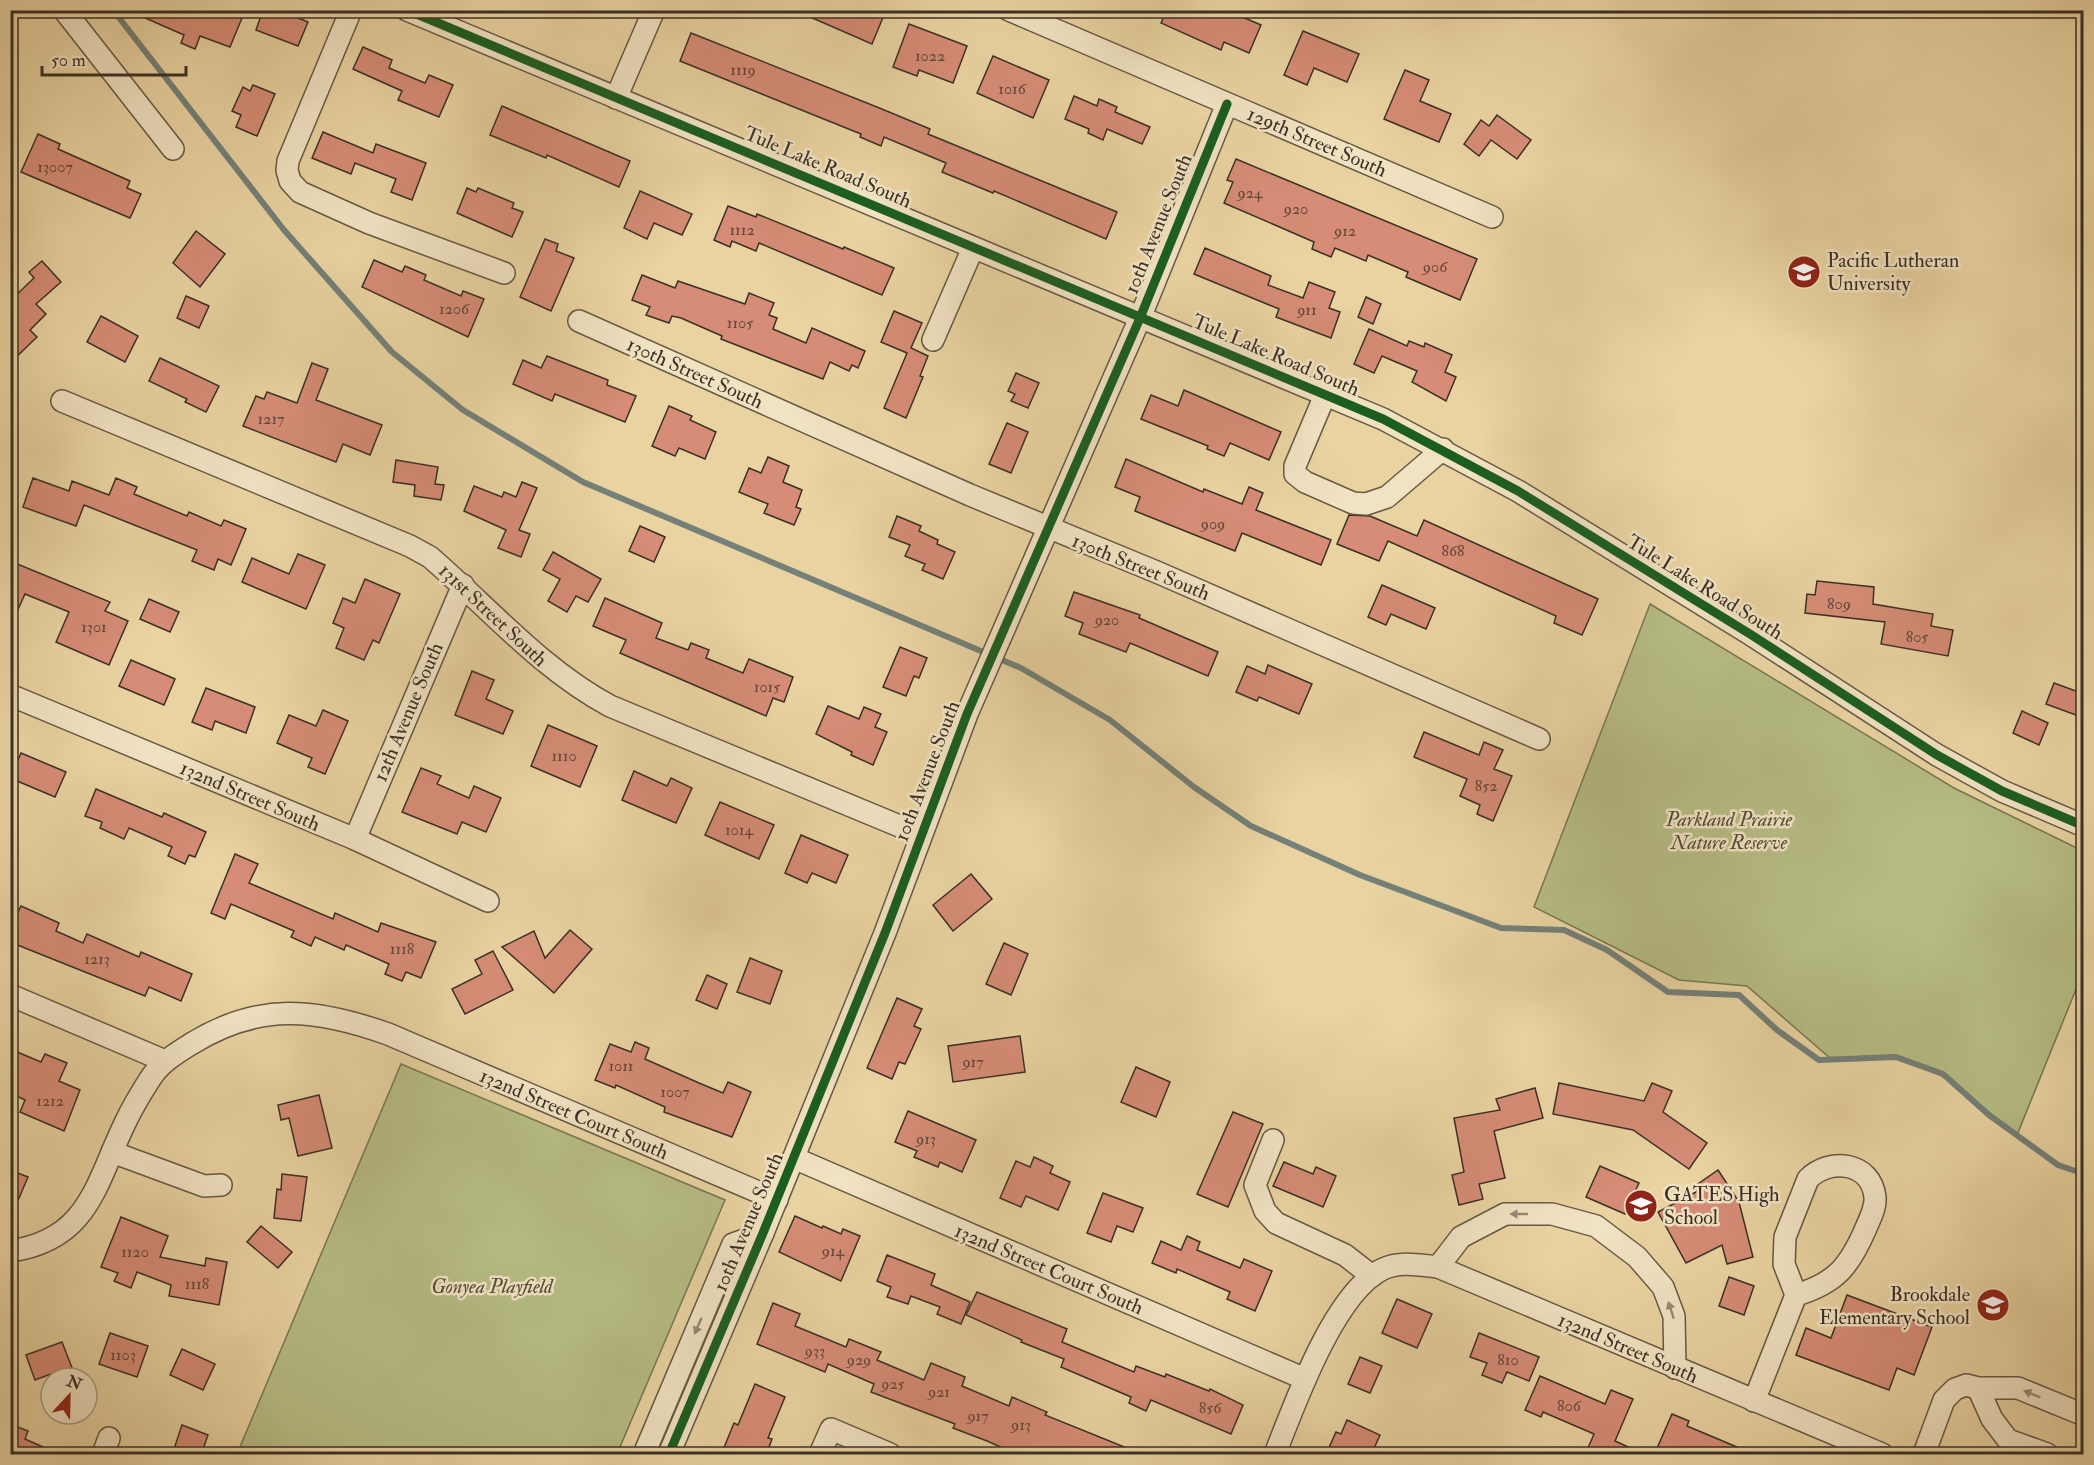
<svg xmlns="http://www.w3.org/2000/svg" width="2094" height="1465" viewBox="0 0 2094 1465" font-family="'IM FELL Double Pica',serif">
<style>
.green{fill:#b6bc84;stroke:#787655;stroke-width:1.5}
.lines{fill:none;stroke-linecap:round;stroke-linejoin:round}
.stream{stroke:#748078;stroke-width:6}
.building{fill:#d68c76;stroke:#3b3026;stroke-width:1.5}
.minor-casing{stroke:#665945;stroke-width:24}
.minor{stroke:#f1e2c2;stroke-width:21}
.cycleway-casing{stroke:#f1e2c2;stroke-width:13}
.cycleway{stroke:#1b5e20;stroke-width:9}
.oneway{fill:#968974}
.labels{text-anchor:middle;dominant-baseline:central;stroke-width:5;stroke-linejoin:round;paint-order:stroke}
.number-label{font-size:16px;fill:#62473a}
.street-label{font-size:20px;fill:#3b3026;stroke:#f1e2c2}
.poi-label{font-size:20px;fill:#3b3026;stroke:#f1e2c2;text-anchor:start}
.park-label{font-size:20px;font-style:italic;fill:#544c39;stroke:#f1e2c2}
</style>
<rect width="100%" height="100%" fill="#e9d3a1"/>
<filter id="stains"><feTurbulence type="fractalNoise" baseFrequency=".00333" numOctaves="4"/><feColorMatrix values="0 0 0 0 .2 0 0 0 0 .09 0 0 0 0 .02 0 0 0 .5 -.17"/></filter>
<radialGradient id="worn" r=".72"><stop offset=".6" stop-color="#630" stop-opacity="0"/><stop offset="1" stop-color="#630" stop-opacity=".3"/></radialGradient>
<!-- green -->
<g class="green">
<path d="M1650,604L1954,788L2083,851V972L2017,1135C1978,1107 1946,1067 1897,1057C1877,1053 1852,1059 1831,1059L1747,986L1679,980L1534,907Z"/>
<path d="M401,1064L725,1200L617,1454H237Z"/>
</g>
<g class="lines">
<!-- stream -->
<path class="stream" d="M113,10L284,230L392,352L463,410L583,482L1021,668L1110,720L1194,787L1251,826L1360,875L1501,928L1564,930L1607,950L1668,992L1739,995L1777,1030L1819,1060L1896,1057L1943,1074L1989,1115L2058,1165L2084,1174"/>
</g>
<!-- building -->
<g class="building">
<path d="M127,10H223L242,18L230,47L200,36L195,49L181,43L184,35Z"/>
<path d="M263,10H278L308,22L298,46L256,30Z"/>
<path d="M794,10H886L872,44Z"/>
<path d="M1167,10H1226L1261,25L1249,53L1224,42L1221,50L1161,23Z"/>
<path d="M909,24L967,46L953,83L919,70L917,76L893,67Z"/>
<path d="M1303,31L1359,54L1347,82L1314,68L1307,85L1284,75Z"/>
<path d="M691,33L877,107L930,129L928,134L1117,212L1106,239L994,191L993,193L942,172L946,163L884,137L881,146L860,137L861,134L680,61Z"/>
<path d="M363,47L392,60L389,68L425,83L429,75L453,85L439,117L398,100L402,91L353,69Z"/>
<path d="M993,56L1049,80L1033,118L977,93Z"/>
<path d="M1405,70L1429,80L1420,101L1451,114L1439,142L1384,119Z"/>
<path d="M253,85L275,94L257,136L236,127L241,115L232,111L243,87L250,91Z"/>
<path d="M1074,96L1097,106L1099,99L1117,107L1115,112L1150,127L1142,144L1107,129L1103,140L1088,133L1089,129L1065,119Z"/>
<path d="M502,106L630,161L619,187L547,155L546,158L490,135Z"/>
<path d="M1497,115L1531,140L1517,159L1491,140L1479,156L1464,144L1481,120L1489,126Z"/>
<path d="M323,132L373,153L376,144L426,163L412,200L391,192L396,179L355,163L351,174L312,158Z"/>
<path d="M38,134L60,144L58,149L130,181L127,188L141,194L130,218L21,172Z"/>
<path d="M1236,159L1477,259L1460,300L1406,277L1408,272L1368,255L1366,261L1335,248L1331,257L1312,249L1314,242L1224,203L1233,182L1227,180Z"/>
<path d="M467,188L476,192L478,188L514,203L512,208L523,212L512,237L457,213Z"/>
<path d="M640,191L692,214L682,235L654,223L647,239L624,228Z"/>
<path d="M728,206L756,217L757,214L843,249L844,247L894,268L882,295L759,243L756,251L732,241L730,247L714,240Z"/>
<path d="M196,231L225,254L200,287L173,263Z"/>
<path d="M545,239L558,244L556,251L574,258L551,311L520,297Z"/>
<path d="M1205,248L1271,276L1268,285L1303,298L1309,282L1335,292L1329,308L1340,312L1331,338L1276,317L1279,309L1194,274Z"/>
<path d="M374,260L402,272L405,266L426,275L424,280L461,296L463,291L484,299L468,337L362,287Z"/>
<path d="M42,261L61,282L36,304L46,314L30,330L37,337L10,363V301L34,278L29,272Z"/>
<path d="M642,275L675,288L678,281L745,304L749,293L774,303L769,315L777,318L773,329L806,343L812,328L865,351L858,368L852,365L849,371L830,362L823,379L721,339L722,336L681,318L672,316L669,323L646,315L650,307L632,300Z"/>
<path d="M186,296L209,306L199,328L177,318Z"/>
<path d="M1366,297L1381,304L1373,324L1358,317Z"/>
<path d="M894,311L922,323L911,348L928,356L920,376L923,377L906,418L884,408L907,353L881,342Z"/>
<path d="M101,316L138,336L125,362L87,342Z"/>
<path d="M1369,329L1407,346L1409,341L1424,347L1425,343L1452,355L1445,372L1456,377L1446,401L1412,382L1417,371L1382,356L1374,373L1354,364Z"/>
<path d="M547,356L608,380L607,385L636,396L625,422L555,394L552,401L513,384L523,360L541,368Z"/>
<path d="M160,358L219,386L206,412L185,402L187,399L149,381Z"/>
<path d="M312,363L328,369L316,400L382,425L370,455L343,444L336,462L243,426L256,396L264,399L267,392L297,403Z"/>
<path d="M1016,373L1039,383L1028,408L1011,401L1015,394L1008,391Z"/>
<path d="M1184,390L1281,432L1269,460L1230,443L1224,456L1207,449L1208,446L1141,419L1151,395L1178,406Z"/>
<path d="M669,406L692,416L690,420L716,432L705,459L679,448L675,456L652,446Z"/>
<path d="M1007,423L1028,432L1011,473L989,464Z"/>
<path d="M768,457L789,466L783,482L802,490L796,507L801,509L794,525L764,513L768,504L739,492L749,468L761,473Z"/>
<path d="M1126,459L1203,492L1204,489L1242,504L1249,487L1263,493L1256,510L1331,540L1321,565L1242,533L1235,551L1135,511L1140,497L1115,487Z"/>
<path d="M396,460L438,467L435,484L444,485L441,500L414,496L415,485L393,482Z"/>
<path d="M33,478L69,491L72,481L109,495L116,478L137,487L134,494L187,516L189,512L221,526L224,520L246,529L231,565L218,559L214,570L192,561L197,550L84,505L76,526L23,507Z"/>
<path d="M522,482L537,488L519,530L530,534L521,557L498,548L506,530L464,511L474,486L502,497L504,492L516,497Z"/>
<path d="M1349,515L1370,516L1417,536L1424,520L1598,599L1582,635L1554,623L1556,616L1388,541L1379,561L1337,544Z"/>
<path d="M897,516L921,526L919,531L938,540L937,544L955,552L943,579L922,570L925,564L905,556L910,545L889,537Z"/>
<path d="M640,526L665,537L654,562L629,551Z"/>
<path d="M553,552L601,579L588,602L576,596L567,612L548,601L560,579L543,570Z"/>
<path d="M298,554L325,565L306,609L242,582L252,558L289,574Z"/>
<path d="M10,561L110,602L105,611L128,621L109,665L56,642L69,612L25,594L10,627Z"/>
<path d="M365,579L400,594L379,643L373,640L364,660L336,648L344,628L333,623L343,598L355,603Z"/>
<path d="M1817,581L1874,587L1873,604L1933,614L1931,626L1953,630L1948,656L1881,644L1885,622L1805,613L1807,594L1815,595Z"/>
<path d="M1382,585L1435,608L1426,629L1391,614L1386,625L1368,617Z"/>
<path d="M1074,592L1140,615L1139,618L1218,652L1208,676L1130,643L1126,652L1079,634L1083,623L1065,616Z"/>
<path d="M605,598L662,623L656,638L688,650L691,643L709,650L706,658L743,673L749,659L793,677L784,702L773,698L766,716L620,653L626,640L593,626Z"/>
<path d="M149,599L179,612L170,632L140,619Z"/>
<path d="M900,647L927,658L919,678L914,676L906,696L883,687Z"/>
<path d="M131,660L175,679L164,705L119,686Z"/>
<path d="M1268,665L1312,684L1299,714L1259,697L1257,701L1236,692L1247,666L1265,674Z"/>
<path d="M472,671L494,680L486,699L513,711L503,734L455,715Z"/>
<path d="M2054,683L2084,694V718L2046,704Z"/>
<path d="M206,688L255,707L246,733L215,721L212,730L192,722Z"/>
<path d="M828,706L859,719L864,707L881,714L875,727L887,732L873,765L851,755L852,752L816,734Z"/>
<path d="M323,710L348,721L325,774L308,767L312,758L277,743L289,715L316,726Z"/>
<path d="M2022,711L2048,723L2039,745L2013,733Z"/>
<path d="M548,725L597,746L580,787L531,766Z"/>
<path d="M1424,732L1479,755L1484,742L1503,750L1494,769L1512,776L1493,821L1477,814L1480,805L1460,796L1467,779L1414,757Z"/>
<path d="M21,753L66,772L55,797L10,778Z"/>
<path d="M421,768L441,776L437,784L469,798L474,786L501,798L486,832L462,822L457,834L402,812Z"/>
<path d="M634,771L667,786L671,778L692,788L676,823L622,800Z"/>
<path d="M96,789L162,817L164,813L206,832L195,857L189,855L185,864L168,856L172,847L129,828L124,839L100,828L102,822L85,816Z"/>
<path d="M720,802L774,825L759,859L705,835Z"/>
<path d="M801,835L848,855L836,883L812,873L807,883L785,873Z"/>
<path d="M235,854L258,864L249,883L333,919L335,913L378,932L381,923L436,942L421,978L406,972L402,981L385,974L389,964L346,945L344,950L315,937L311,946L291,937L294,931L231,904L225,919L211,913Z"/>
<path d="M971,874L992,899L953,931L933,905Z"/>
<path d="M21,906L59,923L56,931L83,943L87,934L139,957L141,952L192,974L181,1001L149,987L145,996L15,944L18,936L10,932V928Z"/>
<path d="M570,930L592,949L554,993L502,947L534,931L545,958Z"/>
<path d="M1004,943L1028,954L1011,995L986,984Z"/>
<path d="M493,951L513,990L465,1014L452,989L482,974L475,960Z"/>
<path d="M750,958L782,971L770,1004L737,992Z"/>
<path d="M707,975L727,984L717,1009L696,1000Z"/>
<path d="M897,998L922,1009L914,1026L921,1029L905,1064L899,1062L892,1079L867,1068Z"/>
<path d="M1020,1036L1025,1072L953,1082L948,1046Z"/>
<path d="M635,1042L649,1048L645,1059L699,1083L723,1093L728,1082L751,1092L732,1137L664,1112L665,1107L616,1085L615,1088L595,1080L610,1044L631,1052Z"/>
<path d="M10,1049L41,1062L45,1054L67,1063L59,1081L80,1090L64,1131L20,1112L25,1100L10,1093Z"/>
<path d="M1136,1067L1170,1082L1156,1117L1121,1102Z"/>
<path d="M1559,1083L1644,1101L1652,1083L1672,1091L1663,1112L1707,1143L1689,1169L1633,1130L1553,1114Z"/>
<path d="M1535,1088L1543,1118L1494,1131L1505,1178L1479,1184L1483,1199L1459,1205L1452,1175L1464,1172L1454,1118L1500,1110L1496,1099Z"/>
<path d="M319,1095L332,1148L298,1156L289,1118L281,1120L278,1105Z"/>
<path d="M908,1111L976,1140L962,1172L940,1162L938,1167L914,1157L917,1151L895,1142Z"/>
<path d="M1233,1112L1263,1124L1228,1207L1197,1194Z"/>
<path d="M1034,1157L1053,1166L1050,1173L1070,1182L1058,1210L1026,1196L1021,1207L1000,1198L1016,1161L1030,1167Z"/>
<path d="M1284,1162L1313,1174L1316,1167L1336,1176L1323,1207L1273,1186Z"/>
<path d="M1600,1166L1639,1183L1625,1214L1586,1197Z"/>
<path d="M10,1170L28,1177L11,1217H10Z"/>
<path d="M1718,1170L1739,1202L1753,1257L1727,1264L1722,1245L1686,1263L1658,1212L1698,1191L1695,1186Z"/>
<path d="M282,1174L307,1177L301,1221L274,1218L277,1189L281,1190Z"/>
<path d="M1103,1193L1143,1208L1133,1232L1117,1226L1111,1242L1087,1233Z"/>
<path d="M795,1216L822,1228L823,1226L841,1234L843,1229L860,1236L841,1281L779,1252Z"/>
<path d="M121,1217L168,1236L160,1257L205,1266L206,1258L227,1262L219,1305L169,1296L171,1285L137,1272L131,1288L114,1281L118,1273L101,1267Z"/>
<path d="M261,1226L292,1252L278,1268L247,1242Z"/>
<path d="M1187,1236L1200,1242L1197,1250L1240,1268L1244,1259L1272,1271L1255,1311L1227,1299L1230,1292L1177,1269L1176,1273L1152,1263L1161,1241L1181,1250Z"/>
<path d="M887,1255L935,1274L931,1285L970,1302L961,1324L937,1314L940,1307L911,1296L908,1304L887,1297L891,1287L877,1281Z"/>
<path d="M1729,1277L1754,1286L1744,1315L1719,1306Z"/>
<path d="M977,1292L1067,1329L1062,1342L1134,1372L1136,1366L1165,1377L1166,1374L1209,1391L1210,1389L1243,1405L1231,1434L1151,1400L1146,1411L1129,1403L1131,1397L1061,1367L1064,1359L1021,1342L1022,1340L966,1315Z"/>
<path d="M1847,1295L1932,1327L1914,1375L1897,1368L1889,1390L1796,1355L1806,1328L1831,1338Z"/>
<path d="M1397,1299L1432,1314L1417,1348L1382,1333Z"/>
<path d="M773,1303L800,1314L795,1326L846,1347L849,1339L881,1352L877,1360L924,1380L931,1363L965,1377L962,1386L1009,1406L1012,1397L1047,1412L1045,1415L1144,1455H1019L987,1441L953,1428L955,1424L871,1392L874,1384L828,1364L825,1372L757,1344Z"/>
<path d="M110,1333L148,1346L137,1377L99,1364Z"/>
<path d="M1479,1333L1539,1357L1529,1381L1507,1372L1502,1383L1482,1375L1487,1363L1470,1357Z"/>
<path d="M62,1342L76,1378H52L51,1374L35,1380L26,1355Z"/>
<path d="M182,1349L215,1364L203,1390L170,1375Z"/>
<path d="M1360,1357L1382,1366L1370,1393L1348,1384Z"/>
<path d="M1540,1376L1605,1404L1611,1390L1633,1399L1615,1441L1646,1455H1585L1594,1434L1543,1412L1541,1417L1525,1410Z"/>
<path d="M755,1384L785,1397L768,1438L772,1439L766,1455H721L734,1423L738,1425Z"/>
<path d="M1672,1414L1689,1421L1687,1426L1756,1455H1654Z"/>
<path d="M1347,1420L1380,1435L1371,1455H1338L1328,1450L1336,1432L1341,1434Z"/>
<path d="M10,1424L28,1431L25,1439L61,1455H10Z"/>
<path d="M182,1425L208,1435L201,1455H172Z"/>
</g>
<g class="lines">
<!-- minor casing -->
<g class="minor-casing">
<g id="minor">
<path d="M64,10L173,149"/>
<path d="M351,10L288,161L287,170L290,181L300,192L369,223L504,273"/>
<path d="M407,10L1383,419L1518,491L1750,634L1937,755L2002,791L2084,826"/>
<path d="M1009,10L1492,217"/>
<path d="M616,98L654,10"/>
<path d="M579,321L970,495L1159,573L1539,739"/>
<path d="M933,340L973,248"/>
<path d="M1325,395L1295,466V474L1305,482L1353,503L1366,504L1387,497L1443,449"/>
<path d="M62,401L410,546L430,557C489,608 541,669 610,706L921,835"/>
<path d="M10,695L355,839L488,901"/>
<path d="M355,839L463,585"/>
<path d="M10,995L165,1061"/>
<path d="M1273,1140L1255,1185L1265,1211L1276,1223L1345,1255L1372,1276"/>
<path d="M112,1152L204,1186L221,1185"/>
<path d="M794,1158L1305,1379"/>
<path d="M10,1251C89,1240 96,1183 125,1123C132,1108 141,1093 150,1079C160,1063 175,1054 191,1044C259,1002 315,1008 388,1034L777,1200"/>
<path d="M1438,1267L1461,1237L1505,1214H1552L1596,1226L1637,1257L1663,1287L1674,1316L1675,1368"/>
<path d="M1978,1388L1992,1419L2008,1440L2047,1454"/>
<path d="M1754,1401L1796,1295C1837,1283 1850,1265 1866,1228C1870,1218 1876,1208 1875,1197C1871,1162 1830,1157 1808,1179L1785,1237L1784,1264L1796,1295"/>
<path d="M103,1454L109,1438"/>
<path d="M644,1454L733,1244L763,1233"/>
<path d="M669,1454L763,1233L885,933L967,714L1140,318L1227,104"/>
<path d="M820,1454L831,1429L890,1454"/>
<path d="M1275,1454C1294,1406 1334,1292 1383,1269C1400,1261 1419,1265 1438,1267L1882,1454"/>
<path d="M1924,1454L1944,1400L1955,1389L1966,1385L1978,1388H2018L2084,1415"/>
</g>
</g>
<!-- minor -->
<use href="#minor" class="minor"/>
<!-- cycleway casing -->
<g class="cycleway-casing">
<g id="cycleway">
<path d="M407,10L1383,419L1518,491L1750,634L1937,755L2002,791L2084,826"/>
<path d="M669,1454L763,1233L885,933L967,714L1140,318L1227,104"/>
</g>
</g>
<!-- cycleway -->
<use href="#cycleway" class="cycleway"/>
</g>
<!-- one-way arrows -->
<defs><path id="oneway-solid" d="M-6-.8H1V-3.2L6.5 0L1 3.2V.8H-6Z" transform="scale(1.5)"/></defs>
<g class="oneway">
<use href="#oneway-solid" transform="translate(1519 1214) rotate(-180)"/>
<use href="#oneway-solid" transform="translate(1671 1310) rotate(-108)"/>
<use href="#oneway-solid" transform="translate(698 1326) rotate(113)"/>
<use href="#oneway-solid" transform="translate(2032 1394) rotate(-158)"/>
</g>
<!-- icons -->
<defs>
<g id="university-disc" transform="scale(1.725)"><circle r="9.5" fill="#8f2418" stroke="#f1e2c2"/><path d="M0-5L7-2L0 1L-7-2ZM-4 1L0 2.5L4 1V4Q0 6-4 4Z" fill="#fff"/></g>
<g id="school-disc" transform="scale(1.725)"><circle r="9.5" fill="#8f2418" stroke="#f1e2c2"/><path d="M0-5L7-2L0 1L-7-2ZM-4 1L0 2.5L4 1V4Q0 6-4 4Z" fill="#fff"/></g>
</defs>
<g fill-rule="evenodd">
<use href="#university-disc" x="1804" y="272"/>
<use href="#school-disc" x="1641" y="1206"/>
<use href="#school-disc" x="1993" y="1305"/>
</g>
<g class="labels">
<!-- number labels -->
<g class="number-label">
<text x="930" y="56">1022</text>
<text x="743" y="70">1119</text>
<text x="1012" y="89">1016</text>
<text x="55" y="167">13007</text>
<text x="1250" y="193">924</text>
<text x="1296" y="209">920</text>
<text x="742" y="230">1112</text>
<text x="1345" y="231">912</text>
<text x="1435" y="267">906</text>
<text x="454" y="309">1206</text>
<text x="1307" y="310">911</text>
<text x="740" y="323">1105</text>
<text x="271" y="419">1217</text>
<text x="1213" y="524">909</text>
<text x="1453" y="551">868</text>
<text x="1839" y="604">809</text>
<text x="1107" y="620">920</text>
<text x="94" y="627">1301</text>
<text x="1917" y="637">805</text>
<text x="767" y="687">1015</text>
<text x="564" y="756">1110</text>
<text x="1486" y="786">852</text>
<text x="739" y="830">1014</text>
<text x="402" y="949">1118</text>
<text x="97" y="959">1213</text>
<text x="973" y="1062">917</text>
<text x="621" y="1066">1011</text>
<text x="675" y="1092">1007</text>
<text x="50" y="1101">1212</text>
<text x="926" y="1139">913</text>
<text x="833" y="1251">914</text>
<text x="135" y="1252">1120</text>
<text x="197" y="1284">1118</text>
<text x="815" y="1351">933</text>
<text x="123" y="1355">1103</text>
<text x="859" y="1360">929</text>
<text x="1508" y="1360">810</text>
<text x="893" y="1384">925</text>
<text x="939" y="1392">921</text>
<text x="1569" y="1406">806</text>
<text x="1210" y="1408">856</text>
<text x="978" y="1416">917</text>
<text x="1021" y="1425">913</text>
</g>
<!-- street labels -->
<g class="street-label">
<text transform="translate(1317 142) rotate(23)">129th Street South</text>
<text transform="translate(828 167) rotate(23)">Tule Lake Road South</text>
<text transform="translate(1158 224) rotate(-68)">10th Avenue South</text>
<text transform="translate(1276 355) rotate(23)">Tule Lake Road South</text>
<text transform="translate(695 373) rotate(24)">130th Street South</text>
<text transform="translate(1141 567) rotate(22)">130th Street South</text>
<text transform="translate(1705 587) rotate(32)">Tule Lake Road South</text>
<text transform="translate(493 615) rotate(43)">131st Street South</text>
<text transform="translate(408 712) rotate(-67)">12th Avenue South</text>
<text transform="translate(927 771) rotate(-69)">10th Avenue South</text>
<text transform="translate(250 796) rotate(23)">132nd Street South</text>
<text transform="translate(574 1114) rotate(23)">132nd Street Court South</text>
<text transform="translate(748 1222) rotate(-67)">10th Avenue South</text>
<text transform="translate(1049 1269) rotate(23)">132nd Street Court South</text>
<text transform="translate(1628 1348) rotate(23)">132nd Street South</text>
</g>
<!-- poi labels -->
<g class="poi-label">
<text x="1827" y="260">Pacific Lutheran<tspan x="1827" dy="23">University</tspan></text>
<text x="1664" y="1194">GATES High<tspan x="1664" dy="23">School</tspan></text>
<text x="1970" y="1294" text-anchor="end">Brookdale<tspan x="1970" dy="23">Elementary School</tspan></text>
</g>
<!-- park labels -->
<g class="park-label">
<text x="1729" y="819">Parkland Prairie<tspan x="1729" dy="23">Nature Reserve</tspan></text>
<text x="492" y="1286">Gonyea Playfield</text>
</g>
</g>
<!-- margin -->
<rect width="2094" height="1465" fill="none" stroke="#e9d3a1" stroke-width="36"/>
<rect x="12" y="12" width="2070" height="1441" fill="none" stroke="#3b3026" stroke-width="3"/>
<rect x="18" y="18" width="2058" height="1429" fill="none" stroke="#3b3026" stroke-width="1.5"/>
<!-- north arrow -->
<g transform="translate(69 1396) rotate(22)"><circle r="28" fill="#f1e2c2" stroke="#a89b84" stroke-width="1.5"/>
<path d="M0-4.5L10 22L0 15L-10 22Z" fill="#8f2418"/>
<text y="-9" font-size="16" font-weight="bold" text-anchor="middle" fill="#3b3026">N</text>
</g>
<!-- scale -->
<path d="M42 66v9h144v-9" fill="none" stroke="#3b3026" stroke-width="3"/>
<text x="51" y="66" font-size="18" fill="#3b3026" stroke="#f1e2c2" stroke-width="4.5" paint-order="stroke">50 m</text>
<rect width="100%" height="100%" filter="url(#stains)"/>
<rect width="100%" height="100%" fill="url(#worn)"/>
</svg>
